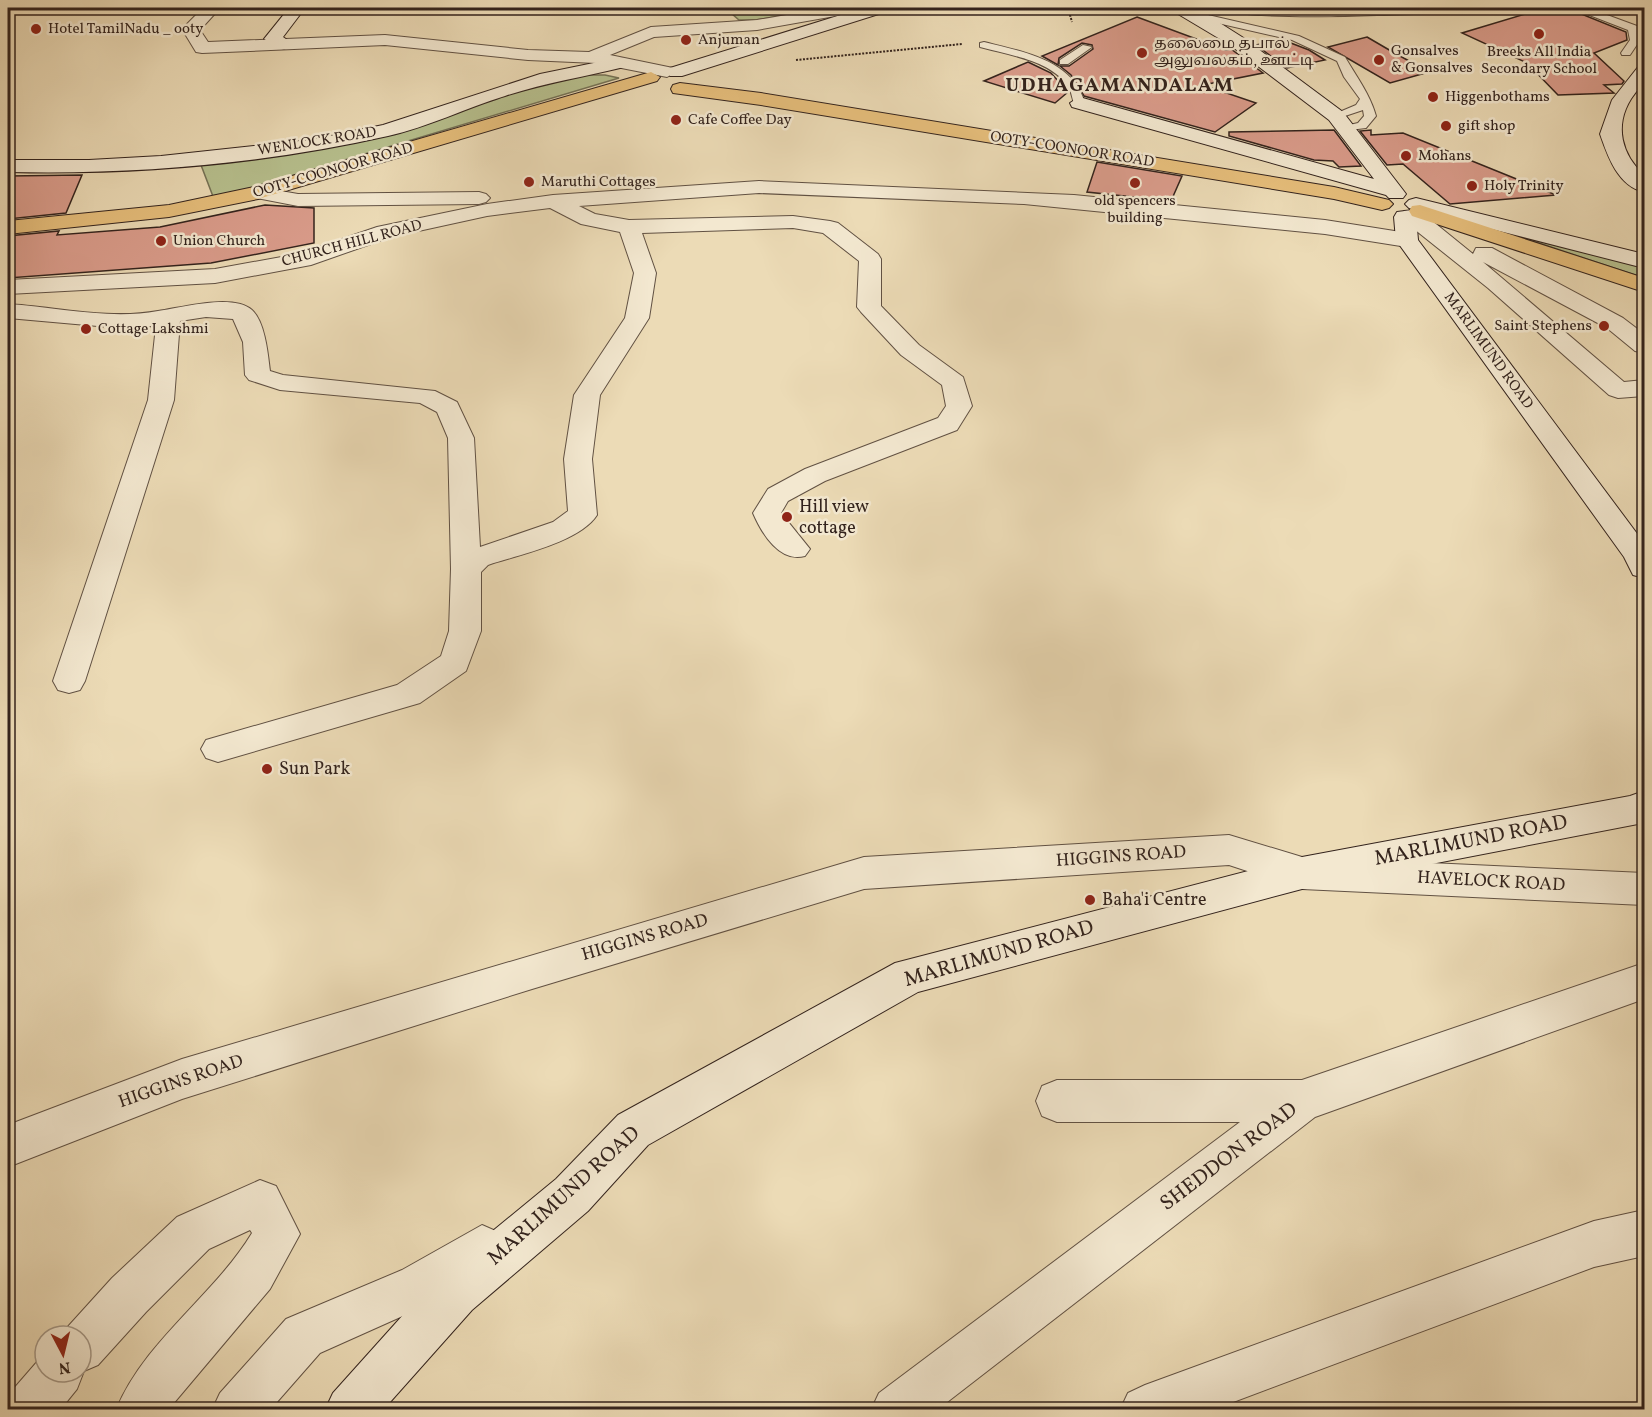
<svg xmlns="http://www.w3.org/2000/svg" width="1652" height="1417" viewBox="0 0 1652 1417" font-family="Vollkorn,'Noto Serif Tamil',serif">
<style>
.green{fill:#b7c08e;stroke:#757256;stroke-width:1.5}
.building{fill:#da9c8b;stroke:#33231d;stroke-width:1.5}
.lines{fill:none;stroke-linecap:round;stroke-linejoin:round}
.lane-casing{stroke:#615143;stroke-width:2}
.street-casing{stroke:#615143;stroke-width:2}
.secondary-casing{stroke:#33231d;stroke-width:2}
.highway-casing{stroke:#33231d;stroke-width:2}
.path{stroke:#33231d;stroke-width:2;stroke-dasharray:2 1.5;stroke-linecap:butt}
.lane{fill:#f3e8d0;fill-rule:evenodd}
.street{fill:#f3e8d0;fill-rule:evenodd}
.secondary{fill:#f3e8d0;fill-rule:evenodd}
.highway{fill:#e6be7b;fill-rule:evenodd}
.poi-dot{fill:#8f2418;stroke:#f3e8d0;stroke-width:2}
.labels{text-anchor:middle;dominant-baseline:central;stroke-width:5;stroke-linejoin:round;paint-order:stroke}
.far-poi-label{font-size:15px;fill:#33231d;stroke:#f3e8d0;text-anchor:start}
.far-street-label{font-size:15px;fill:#33231d;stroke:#f3e8d0}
.poi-label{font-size:18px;fill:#33231d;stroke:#f3e8d0;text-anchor:start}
.street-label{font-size:18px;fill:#33231d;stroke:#f3e8d0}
.far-district-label{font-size:20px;font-weight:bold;letter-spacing:1.5px;fill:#33231d;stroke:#f3e8d0}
.near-street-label{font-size:21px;fill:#33231d;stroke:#f3e8d0}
</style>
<rect width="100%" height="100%" fill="#ecdbb6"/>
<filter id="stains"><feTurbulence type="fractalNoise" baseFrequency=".00333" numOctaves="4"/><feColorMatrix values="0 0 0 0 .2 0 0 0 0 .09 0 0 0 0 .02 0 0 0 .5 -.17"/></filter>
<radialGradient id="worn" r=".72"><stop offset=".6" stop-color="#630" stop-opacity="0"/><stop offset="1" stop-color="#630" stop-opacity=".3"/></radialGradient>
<!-- green -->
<g class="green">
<path d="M698,8H826L756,20H739L732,14L702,13Z"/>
<path d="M580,75H605L619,78L214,199L201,165L290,152Z"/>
<path d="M1515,235L1644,266V278Z"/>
</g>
<!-- building -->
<g class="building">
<path d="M1542,9L1557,13H1579L1626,32L1627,40L1594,53L1624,81L1622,84L1604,85L1614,93L1558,95L1527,63L1462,33Z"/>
<path d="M1137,17L1226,50L1231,49L1263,73L1203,85L1256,103L1215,132L1084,96L1071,75L1060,66H1069L1093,49L1092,45L1082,43L1059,58L1058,65L1042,56Z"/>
<path d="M1367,37L1391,51L1429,72L1390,83L1328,47Z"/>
<path d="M1283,40L1309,50L1325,60L1287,68L1256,45Z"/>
<path d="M1028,62L1051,73L1068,92L1055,103L984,81Z"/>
<path d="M1334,130L1361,166L1339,167L1333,161L1314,160L1229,136V132Z"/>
<path d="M1371,130V135L1403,133L1556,195L1450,204L1403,164L1387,165L1360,131Z"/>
<path d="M1097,162L1182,176L1171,201L1087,192Z"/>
<path d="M82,175L66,213L8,219V176Z"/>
<path d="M265,205L314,208V243L211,263L8,278V236L59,231L57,235L160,227Z"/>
</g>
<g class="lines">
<!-- lane casing -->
<g class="lane-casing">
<g id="lane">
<path d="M1221,8L1254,10L1495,8L1490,11C1449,12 1243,24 1221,8Z"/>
<path d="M1552,8H1588L1637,26L1640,40L1630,55H1622L1621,53L1630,40L1628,30L1579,11H1557Z"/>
<path d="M1195,12L1299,36L1345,57C1356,76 1370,94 1376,116L1366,128L1341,131V127L1358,123L1364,116L1363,110L1336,119L1330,116L1356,105L1360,99L1344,77L1337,61L1292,40L1191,17L1190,15Z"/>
<path d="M984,42C1023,52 1072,59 1085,103L1075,105C1072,100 1072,93 1069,88C1052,60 1008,55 980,47V43Z"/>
<path d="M1083,45L1092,47L1068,64H1060V60Z"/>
</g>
</g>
<!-- street casing -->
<g class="street-casing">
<g id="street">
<path d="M203,8H220L200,30L208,42L385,35L528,50L589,52L651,27L757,20L827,8H860L852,13L757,30L654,37L610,55L673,68L676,72L667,77L596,63L528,60L385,45L202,53L196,52L182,29Z"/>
<path d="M759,181L1074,195L1325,220L1407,233L1415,235L1418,240L1415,245L1407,247L1325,234L1024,204L759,193L579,206L595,214L629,220L793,216L830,221L838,223L878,254L881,259V306L919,345L963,377L972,406L957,430L825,481L788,501L781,513L810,549L805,556C780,563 762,534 753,513L768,489L805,469L938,418L946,406L942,385L901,355L861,312L857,307L859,261L823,233L793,228L642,233L656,273L649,318L600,395L592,459L597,515C580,542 518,555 488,565L481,572V631L466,671L420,703L218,762L206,758L201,749L206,740L397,685L441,656L449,631L451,569L448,438L437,412L420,403L280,390L249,380L245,375L243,342L233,319L206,317L180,321L174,400L85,681L80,690L69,693L58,690L53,681L148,400L156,326L109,327L8,318V304C57,307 109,320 158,311C181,308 233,293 252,310C265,322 268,354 270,371L283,375L435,391L457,402L474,438L480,547L553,522L568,511L564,459L574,395L625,318L634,273L620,232L581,224L550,208L487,216L391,237L311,265L215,283L8,294V280L215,269L298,254L377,227L487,204L553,195Z"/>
<path d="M258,187L298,194L479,192L486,194L490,198L486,202L479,204L298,206L251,197L248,193L251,189Z"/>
<path d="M1412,210L1420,211L1473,254L1476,248H1492L1623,318L1644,334V353L1635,351L1607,328L1483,262L1624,382L1644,380V396L1618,398L1609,395L1488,288L1404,221L1401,216L1404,211Z"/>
<path d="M1229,835L1302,857L1644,873V905L1302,889L1229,865L864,889L532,989L182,1099L8,1167V1125L182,1059L864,857Z"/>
<path d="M1644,963V999L1315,1117L937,1410H871L879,1393L1240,1122H1057L1042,1116L1036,1101L1042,1086L1057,1080H1302Z"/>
<path d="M260,1180L276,1186L300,1234L270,1289L168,1410H116C145,1340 213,1297 252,1233L250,1230L209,1249L146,1312L98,1365L84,1371L77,1389L60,1410H8L10,1393L43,1355L45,1354V1372H81V1336H62L64,1331L112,1278L177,1217Z"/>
<path d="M1644,1210V1256L1594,1267L1212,1410H1120L1128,1393L1145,1385L1594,1221Z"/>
<path d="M482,1225L498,1232L505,1248L498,1264L434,1302L320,1353L270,1410H212L220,1393L286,1319L402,1270Z"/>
</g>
</g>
<!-- secondary casing -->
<g class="secondary-casing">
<g id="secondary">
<path d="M289,8H305L283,37L293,44L284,49L264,39Z"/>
<path d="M863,8H887L885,12L682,76H670L667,72L670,68Z"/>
<path d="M1168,8H1190L1201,11L1242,37L1343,112L1403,190L1406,194L1403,198H1389L1386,195L1072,107L1070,103L1079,97L1374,179L1329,120L1230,45Z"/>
<path d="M618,58L624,59L627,63L624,67C584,77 544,83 505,96C466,108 428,127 388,136C265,164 134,175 8,172V160H89L161,156L310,140L383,125L540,74Z"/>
<path d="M1644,66C1646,82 1640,86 1631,99C1614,126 1622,155 1644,175V192C1618,186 1608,157 1600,134L1612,100L1638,67Z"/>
<path d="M1416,198L1644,254V268L1409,208L1405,204L1409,200Z"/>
<path d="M1405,211L1413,212L1416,217L1418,240L1644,543V578L1633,575L1624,557L1396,240L1394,217L1397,212Z"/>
<path d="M1644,791V821L1638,824L1302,889L918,992L648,1145L588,1211L472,1310L383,1410H325L333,1393L438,1276L556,1179L618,1115L895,963L1302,857L1630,796Z"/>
</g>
</g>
<!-- highway casing -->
<g class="highway-casing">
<g id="highway">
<path d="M651,72L660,77L657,81L258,199L169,217L8,234V221L169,205L254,187Z"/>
<path d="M680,83L761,93L1334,187L1389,200L1393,204L1389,208L1382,210L1334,199L761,105L673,93L671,89L673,85Z"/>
<path d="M1420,205L1644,278V292L1412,216L1409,211L1412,206Z"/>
</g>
</g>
<!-- path -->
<g class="path">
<path d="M1068,8L1072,22"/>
<path d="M796,60L962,44"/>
</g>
<!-- lane -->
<use href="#lane" class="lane"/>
<!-- street -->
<use href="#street" class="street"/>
<!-- secondary -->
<use href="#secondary" class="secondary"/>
<!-- highway -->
<use href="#highway" class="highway"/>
</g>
<!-- markers -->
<g class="poi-dot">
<circle cx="36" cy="29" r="6"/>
<circle cx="1539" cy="34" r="6"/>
<circle cx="686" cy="40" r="6"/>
<circle cx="1142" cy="53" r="6"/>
<circle cx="1379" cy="60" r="6"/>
<circle cx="1433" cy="97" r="6"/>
<circle cx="676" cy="120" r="6"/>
<circle cx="1446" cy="126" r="6"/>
<circle cx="1406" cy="156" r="6"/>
<circle cx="529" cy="182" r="6"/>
<circle cx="1135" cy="183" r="6"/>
<circle cx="1472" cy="186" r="6"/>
<circle cx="161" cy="241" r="6"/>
<circle cx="1604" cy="326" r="6"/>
<circle cx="86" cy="329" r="6"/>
<circle cx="787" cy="517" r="6"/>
<circle cx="267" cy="769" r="6"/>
<circle cx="1090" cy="900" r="6"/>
</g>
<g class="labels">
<!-- far-poi labels -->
<g class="far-poi-label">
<text x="48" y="29">Hotel TamilNadu _ ooty</text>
<text x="698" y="40">Anjuman</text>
<text x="1154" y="44">தலைமை தபால்<tspan x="1154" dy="17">அலுவலகம், ஊட்டி</tspan></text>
<text x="1391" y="51">Gonsalves<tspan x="1391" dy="17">&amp; Gonsalves</tspan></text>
<text x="1539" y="52" text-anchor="middle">Breeks All India<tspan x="1539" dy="17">Secondary School</tspan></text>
<text x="1445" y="97">Higgenbothams</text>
<text x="688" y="120">Cafe Coffee Day</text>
<text x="1458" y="126">gift shop</text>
<text x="1418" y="156">Mohans</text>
<text x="541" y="182">Maruthi Cottages</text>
<text x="1484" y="186">Holy Trinity</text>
<text x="1135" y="201" text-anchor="middle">old spencers<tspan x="1135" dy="17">building</tspan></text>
<text x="173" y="241">Union Church</text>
<text x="1592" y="326" text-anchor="end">Saint Stephens</text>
<text x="98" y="329">Cottage Lakshmi</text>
</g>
<!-- far-street labels -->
<g class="far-street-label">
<text transform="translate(317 142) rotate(-9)">WENLOCK ROAD</text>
<text transform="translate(1072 150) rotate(9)">OOTY-COONOOR ROAD</text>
<text transform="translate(333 171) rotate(-16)">OOTY-COONOOR ROAD</text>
<text transform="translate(352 244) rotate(-15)">CHURCH HILL ROAD</text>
<text transform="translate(1488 351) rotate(54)">MARLIMUND ROAD</text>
</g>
<!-- poi labels -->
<g class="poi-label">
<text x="799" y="507">Hill view<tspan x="799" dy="21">cottage</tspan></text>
<text x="279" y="769">Sun Park</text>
<text x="1102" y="900">Baha'i Centre</text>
</g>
<!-- street labels -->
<g class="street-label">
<text transform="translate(1121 857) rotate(-4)">HIGGINS ROAD</text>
<text transform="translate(1491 882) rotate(3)">HAVELOCK ROAD</text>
<text transform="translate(645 938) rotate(-16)">HIGGINS ROAD</text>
<text transform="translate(181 1082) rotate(-19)">HIGGINS ROAD</text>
</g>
<!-- far-district labels -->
<g class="far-district-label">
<text x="1120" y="86">UDHAGAMANDALAM</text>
</g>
<!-- near-street labels -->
<g class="near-street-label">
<text transform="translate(1471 841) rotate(-11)">MARLIMUND ROAD</text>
<text transform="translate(999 954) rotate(-16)">MARLIMUND ROAD</text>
<text transform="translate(1229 1157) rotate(-37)">SHEDDON ROAD</text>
<text transform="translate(564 1196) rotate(-42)">MARLIMUND ROAD</text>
</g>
</g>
<!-- margin -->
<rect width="1652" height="1417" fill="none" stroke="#ecdbb6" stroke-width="30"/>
<rect x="9" y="9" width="1634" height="1399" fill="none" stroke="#33231d" stroke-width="3"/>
<rect x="15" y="15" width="1622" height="1387" fill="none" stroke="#33231d" stroke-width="1.5"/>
<!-- north arrow -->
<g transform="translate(63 1354) rotate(173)"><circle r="28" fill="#f3e8d0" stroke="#a69988" stroke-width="1.5"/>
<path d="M0-4.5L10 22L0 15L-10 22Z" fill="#8f2418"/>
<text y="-9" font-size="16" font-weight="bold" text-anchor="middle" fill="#33231d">N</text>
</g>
<rect width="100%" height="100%" filter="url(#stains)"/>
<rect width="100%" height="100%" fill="url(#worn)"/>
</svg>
